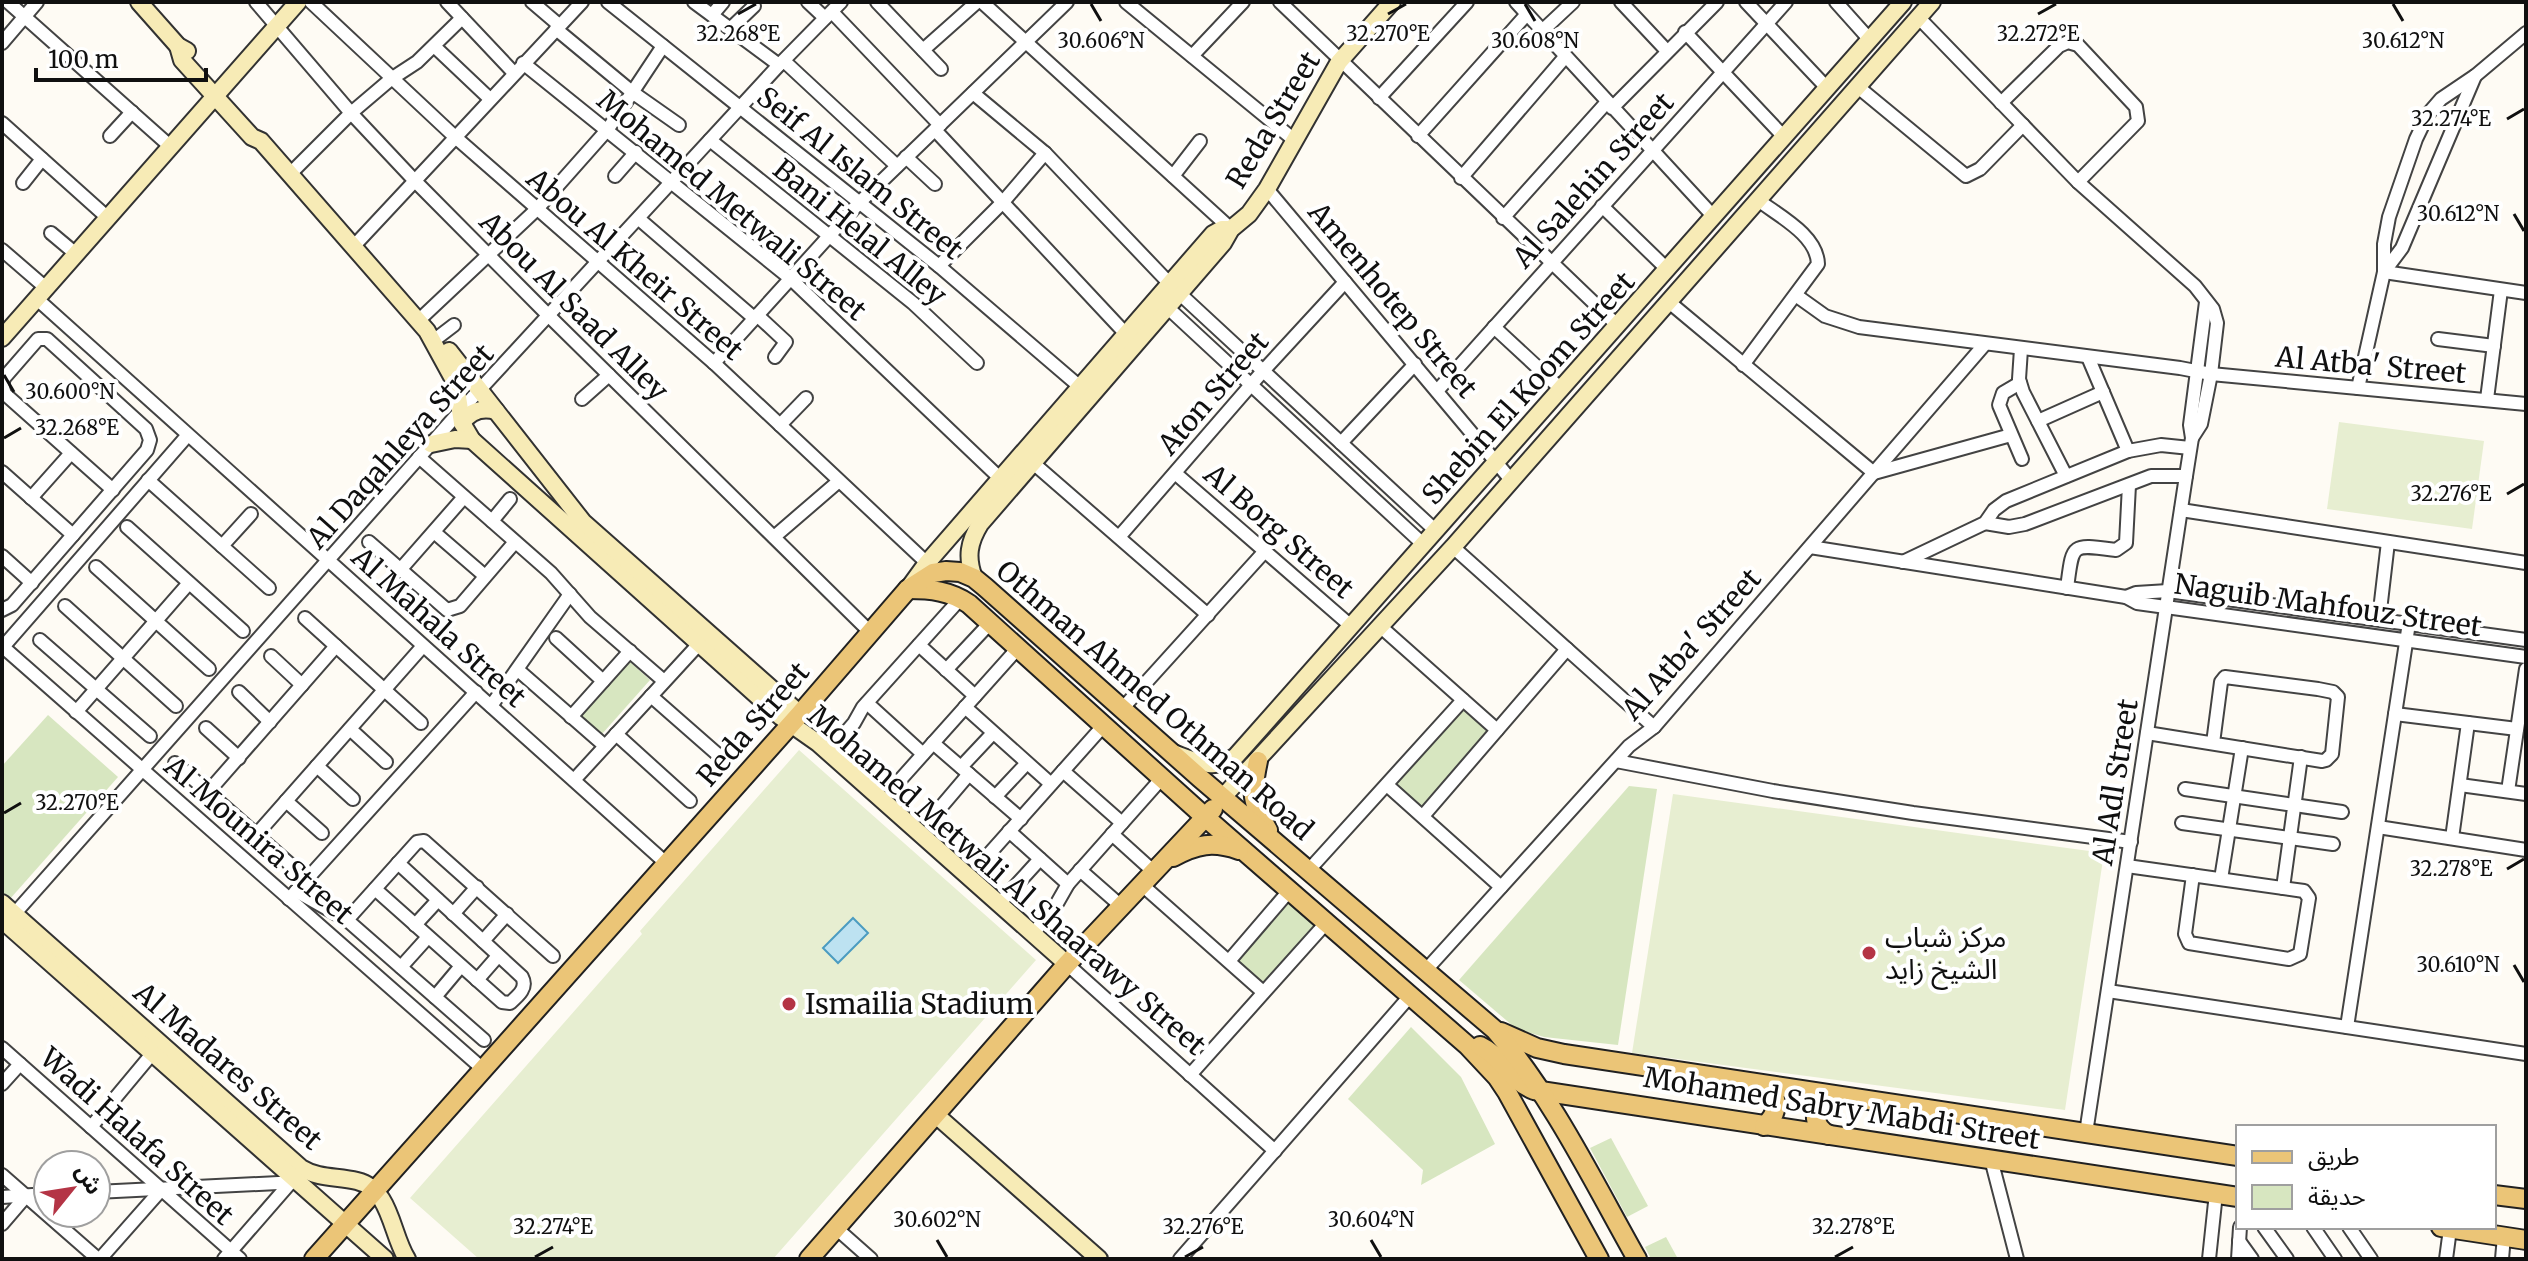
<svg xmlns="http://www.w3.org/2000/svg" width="2528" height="1261" viewBox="0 0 2528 1261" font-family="Merriweather,'Noto Sans Arabic',serif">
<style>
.green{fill:#d7e6c0}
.pitch{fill:#e7eed1}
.water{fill:#bde2f1;stroke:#4b9cc1;stroke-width:2}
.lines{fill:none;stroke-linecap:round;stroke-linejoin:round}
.street-casing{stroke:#434343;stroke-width:16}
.secondary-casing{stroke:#323232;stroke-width:20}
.primary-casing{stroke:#212121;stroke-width:22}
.street{stroke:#fff;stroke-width:12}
.secondary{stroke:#f7ebb6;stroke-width:16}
.primary{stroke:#ebc577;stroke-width:18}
.ticks{fill:none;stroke:#101010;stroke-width:3}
.poi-dot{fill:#b43445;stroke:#fff;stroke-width:3}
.labels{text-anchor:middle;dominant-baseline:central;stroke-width:8;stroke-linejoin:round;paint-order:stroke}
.street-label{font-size:28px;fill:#101010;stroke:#fff}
.poi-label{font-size:28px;fill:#101010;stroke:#fff;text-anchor:start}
.ticks-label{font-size:20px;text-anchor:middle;fill:#101010;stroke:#fff;stroke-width:8;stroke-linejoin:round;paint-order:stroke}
</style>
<rect width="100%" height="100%" fill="#fefbf4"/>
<!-- green -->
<g class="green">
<path d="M629,661L650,680L602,734L581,716Z"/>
<path d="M1463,702L1495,730L1422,813L1389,785Z"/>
<path d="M48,715L118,777L9,900L2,894V766Z"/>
<path d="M1629,786L1657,789L1618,1045L1544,1037L1527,1032L1513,1026L1459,980Z"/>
<path d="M1286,897L1321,926L1263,990L1230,961Z"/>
<path d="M1411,1027L1461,1077L1495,1144L1421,1185L1423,1170L1348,1099Z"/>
<path d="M1611,1138L1648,1206L1627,1217L1590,1148Z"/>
<path d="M1666,1237L1678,1259H1651L1645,1247Z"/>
</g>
<!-- pitch -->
<g class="pitch">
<path d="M2339,422L2484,441L2472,529L2327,509Z"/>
<path d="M799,750L1036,960L773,1259H479L410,1198L642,934L640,931Z"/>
<path d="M1673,794L2104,853L2065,1110L1632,1053Z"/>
</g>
<!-- water -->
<path class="water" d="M853,918L868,933L838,963L823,948Z"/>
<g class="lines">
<!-- street casing -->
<g class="street-casing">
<g id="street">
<path d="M8,2L171,147"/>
<path d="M256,2L351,113L414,180L550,317L870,632"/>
<path d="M311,2L454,136L714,363L927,563"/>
<path d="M447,2L514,73"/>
<path d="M532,2L559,25"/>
<path d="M608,2L939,266L1079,386"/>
<path d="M694,2L779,65"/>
<path d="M808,2L825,18"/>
<path d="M877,2L941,69"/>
<path d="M982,2L1231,229"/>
<path d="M1126,2L1293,139"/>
<path d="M1280,2L1618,326"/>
<path d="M1516,2L1714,217"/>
<path d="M1621,2L1667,51"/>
<path d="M1746,2L1827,88"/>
<path d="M1836,2L1870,40"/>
<path d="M832,12L940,125"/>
<path d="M712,15L723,2"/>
<path d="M1919,18L2078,182L2195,286L2213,309L2217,323L2211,374L2201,424L2192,438"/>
<path d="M556,29L632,92L679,125"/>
<path d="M730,29L754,6"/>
<path d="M1542,31L1573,2"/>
<path d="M1685,32L1784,137"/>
<path d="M2,43L37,2"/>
<path d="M434,46L490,99"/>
<path d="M923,50L977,2"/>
<path d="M1192,56L1243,2"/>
<path d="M784,61L897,166"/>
<path d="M523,63L790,278L1005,483"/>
<path d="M1858,87L1966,176L1980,169L2023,125"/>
<path d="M973,93L1045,153L1169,283"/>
<path d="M1379,98L1467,2"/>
<path d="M2001,103L2059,46L2068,42L2078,45L2136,107L2138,121L2078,182"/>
<path d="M1612,108L1717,2"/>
<path d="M2,123L108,218"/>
<path d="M935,130L1125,333"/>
<path d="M110,136L132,112"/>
<path d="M1418,136L1527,14"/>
<path d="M710,140L913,303L977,363"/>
<path d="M906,157L935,184"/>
<path d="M290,174L351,113L391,79L417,62L462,18"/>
<path d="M615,176L636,152"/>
<path d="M1173,176L1200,141"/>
<path d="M1461,178L1565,57"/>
<path d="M23,183L42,159"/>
<path d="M1267,189L1511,480"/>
<path d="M1602,206L1668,270"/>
<path d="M1503,218L1607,102"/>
<path d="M639,219L754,318"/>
<path d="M51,233L76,254"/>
<path d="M353,247L582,2"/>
<path d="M2,250L46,288"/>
<path d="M939,266L1003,202L1045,153"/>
<path d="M2384,272L2402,248L2475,76"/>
<path d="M2384,272L2526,293"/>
<path d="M1179,293L1436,531"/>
<path d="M1797,296L1825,316L1859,327L2180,368L2211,374L2526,404"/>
<path d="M37,299L667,864"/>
<path d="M1669,302L1874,473L2011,435"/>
<path d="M1167,307L1424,545"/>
<path d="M757,315L786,342L775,357"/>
<path d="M418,321L537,209L608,129L663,46"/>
<path d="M1494,327L1562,390"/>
<path d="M437,338L454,325"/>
<path d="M2438,339L2494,346"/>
<path d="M2021,349L2019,379L2023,392L2066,476"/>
<path d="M2088,357L2128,451"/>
<path d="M714,363L859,203L1067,2"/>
<path d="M1743,365L1818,264C1817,235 1779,216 1758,200"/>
<path d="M2020,383L2003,393L1999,405L2022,459"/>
<path d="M2,385L4,378L38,339H47L146,429L150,440L147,450L12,605L2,610"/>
<path d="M2,385L5,394L113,490"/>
<path d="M2358,388L2384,272V244L2389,217L2416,139L2428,114L2441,99L2475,76L2526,33"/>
<path d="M1437,391L1786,2"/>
<path d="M582,399L609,375"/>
<path d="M2487,399L2501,290"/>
<path d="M2038,421L2103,392"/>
<path d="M780,425L806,398"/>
<path d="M1341,443L1415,364"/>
<path d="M419,457L551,573L590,617L664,681"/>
<path d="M1032,462L1208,615"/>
<path d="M2,472L73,535"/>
<path d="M1175,473L1351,626"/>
<path d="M148,480L269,588"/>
<path d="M31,498L71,453"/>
<path d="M2181,510L2526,563"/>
<path d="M492,521L510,499"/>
<path d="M1985,523L2009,527L2025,524L2151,476H2186"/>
<path d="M127,527L243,631"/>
<path d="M434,532L485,576"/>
<path d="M774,537L839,481"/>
<path d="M1119,537L1263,371L1345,282"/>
<path d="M369,542L447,610L460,606L515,542"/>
<path d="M222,546L251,514"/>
<path d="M1453,547L1654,727"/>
<path d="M1810,547L2126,597L2137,603L2526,657"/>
<path d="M2,556L32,583"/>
<path d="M1903,562L1985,523L1994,510L2006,501L2128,451L2161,445L2190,448"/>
<path d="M96,567L209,669"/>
<path d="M400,570L464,497"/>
<path d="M2067,588C2073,543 2070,544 2116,550L2126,543L2129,485"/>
<path d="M2126,597L2136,593L2168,591L2526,640"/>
<path d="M65,606L176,706"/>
<path d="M305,618L421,723"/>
<path d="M2379,619L2388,542"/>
<path d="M1381,627L1497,730"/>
<path d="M556,638L603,681"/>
<path d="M40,640L150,736"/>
<path d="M919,645L975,696"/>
<path d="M2,646L484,1070"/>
<path d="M3,647L187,436"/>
<path d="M271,656L302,685"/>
<path d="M518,670L605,746"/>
<path d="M946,670L990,623"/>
<path d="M239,692L270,722"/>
<path d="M651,696L724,760"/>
<path d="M867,703L923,754"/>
<path d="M491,706L570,594"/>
<path d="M965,707L1051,784"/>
<path d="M1122,709L1265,551"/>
<path d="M76,712L189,583"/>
<path d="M2395,714L2517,729"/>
<path d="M571,717L630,651"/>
<path d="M206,728L239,758"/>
<path d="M350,729L386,762"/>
<path d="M2147,733L2322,761L2326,760L2332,754L2338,697L2333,692L2318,689L2225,677L2221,682L2213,743"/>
<path d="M616,734L690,801"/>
<path d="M933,743L1021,819"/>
<path d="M829,752L854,723L863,707L961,598"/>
<path d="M1616,761L1773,791L1913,813L2131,842"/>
<path d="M175,763L292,866"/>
<path d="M317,766L353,799"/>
<path d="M961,767L993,733"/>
<path d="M1063,771L1122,823"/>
<path d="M574,780L698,645"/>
<path d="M1387,785L1501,887"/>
<path d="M2460,785L2526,794"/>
<path d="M892,789L1018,648"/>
<path d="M2185,789L2342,812"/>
<path d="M2508,791L2526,669"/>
<path d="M208,792L336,646"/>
<path d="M995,797L1027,763"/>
<path d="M286,801L322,833"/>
<path d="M935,814L969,774"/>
<path d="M1423,816L1567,649"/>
<path d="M2182,823L2333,844"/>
<path d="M2378,827L2526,850"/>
<path d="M1009,831L1068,884"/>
<path d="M1112,834L1153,871"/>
<path d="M256,835L423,646"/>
<path d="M2452,838L2468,723"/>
<path d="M981,863L1104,725"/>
<path d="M2127,866L2304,891L2309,898L2300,954L2289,959L2189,943L2185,934L2193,875"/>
<path d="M1080,870L1121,906"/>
<path d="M1308,871L1463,700"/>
<path d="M2221,879L2242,748"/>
<path d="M1141,884L1263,992"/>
<path d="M2283,888L2301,757"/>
<path d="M375,889L502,1002L510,1003C518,996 528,988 522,977L398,863"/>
<path d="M296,891L347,920L484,1040"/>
<path d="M289,899L476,692"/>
<path d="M999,904L1040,859"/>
<path d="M453,914L477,887"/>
<path d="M9,920L461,410L779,65L841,2"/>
<path d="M347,920L417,842L424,841L553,956"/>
<path d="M415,925L438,900"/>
<path d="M1033,934L1056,905L1068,884L1162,778"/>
<path d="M483,941L507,914"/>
<path d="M1229,961L1289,891"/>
<path d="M1067,964L1275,1151"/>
<path d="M401,967L428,937"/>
<path d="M1426,970L1629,746L1654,727L1985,344"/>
<path d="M477,980L498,956"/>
<path d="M2108,991L2526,1054"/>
<path d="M435,997L461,966"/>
<path d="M2347,1027L2409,623"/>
<path d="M2,1048L240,1259"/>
<path d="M1190,1075L1326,923"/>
<path d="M2,1084L20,1064"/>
<path d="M91,1127L156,1049"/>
<path d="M2086,1133L2186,476L2192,438L2190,425L2206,302"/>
<path d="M1991,1159L2017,1259"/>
<path d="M2,1175L98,1259"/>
<path d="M96,1192L298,1182"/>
<path d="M2,1197L48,1194"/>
<path d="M2,1224L26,1196"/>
<path d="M2264,1227L2287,1259"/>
<path d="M2313,1227L2335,1259"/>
<path d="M2349,1227L2371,1259"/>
<path d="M836,1228L871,1259"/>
<path d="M2239,1241L2252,1259"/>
<path d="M100,1259L161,1190"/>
<path d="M224,1259L291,1182"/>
<path d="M1180,1259L1410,996"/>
<path d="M2209,1259L2216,1193"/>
<path d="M2238,1259L2240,1227"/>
<path d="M2446,1259L2450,1229"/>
<path d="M2502,1259L2504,1236"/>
</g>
</g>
<!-- secondary casing -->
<g class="secondary-casing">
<g id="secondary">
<path d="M139,2L178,46L187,51"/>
<path d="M178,46L182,60L252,137L261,141L427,331L456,384L462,423L472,440L781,717L818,743L1067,964"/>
<path d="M2,338L298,2"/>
<path d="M449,351L583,522L800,714"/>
<path d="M462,423C470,411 482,407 496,411"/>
<path d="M431,444L455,439L472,440"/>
<path d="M974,578C966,557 969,542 980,524L1223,243L1231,229L1249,214L1267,189L1339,62L1392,2"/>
<path d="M911,585L927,563L1213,234L1222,229H1231"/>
<path d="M1173,753C1195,761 1215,772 1236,756L1903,2"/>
<path d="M1223,797L1453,547L1932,2"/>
<path d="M2,903L301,1168C319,1179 337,1176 357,1181C391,1189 391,1234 407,1259"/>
<path d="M2,920L385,1259"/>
<path d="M936,1115L1099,1259"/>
</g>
</g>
<!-- primary casing -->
<g class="primary-casing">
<g id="primary">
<path d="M908,589C931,589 950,591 969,604L1205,817L1468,1046L1497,1077L1507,1092L1599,1259"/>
<path d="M1258,761C1251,794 1251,801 1268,830"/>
<path d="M1173,857C1197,844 1213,841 1239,850"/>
<path d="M1501,1032L1537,1048L1564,1054L2238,1156"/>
<path d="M1480,1046C1502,1056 1510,1081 1534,1090L2238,1197"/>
<path d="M1764,1126C1778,1115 1779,1100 1769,1086"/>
<path d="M1829,1135C1810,1126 1813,1105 1829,1095"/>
<path d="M2494,1195L2526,1199"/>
<path d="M2441,1227L2526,1240"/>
<path d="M314,1259L800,714L908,589L933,573L946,571L960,572L974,578L985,587L1200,778L1495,1030C1553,1098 1593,1181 1637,1259"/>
<path d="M809,1259L1067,964L1213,809"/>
</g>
</g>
<!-- street -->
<use href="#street" class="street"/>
<!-- secondary -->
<use href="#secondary" class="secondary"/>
<!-- primary -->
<use href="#primary" class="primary"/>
</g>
<!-- ticks -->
<path class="ticks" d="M1091,4L1101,21M1525,4L1535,21M2393,4L2403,21M738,14L756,4M1388,14L1406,4M2038,14L2056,4M2507,119L2524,109M2514,214L2524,231M4,375L14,392M4,438L21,428M2507,494L2524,484M4,813L21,803M2507,869L2524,859M2514,965L2524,982M937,1240L947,1257M1371,1240L1381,1257M535,1257L553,1247M1185,1257L1203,1247M1835,1257L1853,1247"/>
<!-- markers -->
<g class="poi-dot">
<circle cx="1869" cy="953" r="8"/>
<circle cx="789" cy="1004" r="8"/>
</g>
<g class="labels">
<!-- street labels -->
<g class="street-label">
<text transform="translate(1273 120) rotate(-59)">Reda Street</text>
<text transform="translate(860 173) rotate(39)">Seif Al Islam Street</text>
<text transform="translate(1593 180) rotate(-48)">Al Salehin Street</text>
<text transform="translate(732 205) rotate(40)">Mohamed Metwali Street</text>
<text transform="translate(860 232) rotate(39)">Bani Helal Alley</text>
<text transform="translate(635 264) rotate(41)">Abou Al Kheir Street</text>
<text transform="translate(1393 300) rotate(50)">Amenhotep Street</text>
<text transform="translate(574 306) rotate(45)">Abou Al Saad Alley</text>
<text transform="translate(2371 365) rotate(5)">Al Atba' Street</text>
<text transform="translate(1528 388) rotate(-48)">Shebin El Koom Street</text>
<text transform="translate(1213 393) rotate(-49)">Aton Street</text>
<text transform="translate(400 446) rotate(-48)">Al Daqahleya Street</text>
<text transform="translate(1279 531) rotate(41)">Al Borg Street</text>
<text transform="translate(2328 605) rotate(8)">Naguib Mahfouz Street</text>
<text transform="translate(439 627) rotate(42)">Al Mahala Street</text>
<text transform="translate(1691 644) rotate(-48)">Al Atba' Street</text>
<text transform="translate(1155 700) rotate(41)">Othman Ahmed Othman Road</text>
<text transform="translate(753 724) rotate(-49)">Reda Street</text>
<text transform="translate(2115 782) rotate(-81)">Al Adl Street</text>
<text transform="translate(259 840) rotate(41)">Al Mounira Street</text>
<text transform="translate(1007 880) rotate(41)">Mohamed Metwali Al Shaarawy Street</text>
<text transform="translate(228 1066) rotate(41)">Al Madares Street</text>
<text transform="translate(1842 1108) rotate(9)">Mohamed Sabry Mabdi Street</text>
<text transform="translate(137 1136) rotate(42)">Wadi Halafa Street</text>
</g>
<!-- poi labels -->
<g class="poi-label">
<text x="1885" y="937">مركز شباب<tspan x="1885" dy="32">الشيخ زايد</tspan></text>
<text x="805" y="1004">Ismailia Stadium</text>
</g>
</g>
<g class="ticks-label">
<text x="738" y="41">32.268°E</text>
<text x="1388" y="41">32.270°E</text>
<text x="2038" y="41">32.272°E</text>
<text x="1101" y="48">30.606°N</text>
<text x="1535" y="48">30.608°N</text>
<text x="2403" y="48">30.612°N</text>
<text x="2451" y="126">32.274°E</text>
<text x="2458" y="221">30.612°N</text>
<text x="70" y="399">30.600°N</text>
<text x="77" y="435">32.268°E</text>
<text x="2451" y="501">32.276°E</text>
<text x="77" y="810">32.270°E</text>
<text x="2451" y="876">32.278°E</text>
<text x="2458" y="972">30.610°N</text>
<text x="937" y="1227">30.602°N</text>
<text x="1371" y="1227">30.604°N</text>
<text x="553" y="1234">32.274°E</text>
<text x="1203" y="1234">32.276°E</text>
<text x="1853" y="1234">32.278°E</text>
</g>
<!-- border -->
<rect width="2528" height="1261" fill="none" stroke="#101010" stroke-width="8"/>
<!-- legend -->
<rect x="2236" y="1125" width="260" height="104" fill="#ffffff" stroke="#9f9f9f" stroke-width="2"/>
<rect x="2252" y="1151" width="40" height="12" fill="#ebc577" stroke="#9f9f9f" stroke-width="2"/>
<text x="2308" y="1165" font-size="24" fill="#101010">طريق</text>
<rect x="2252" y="1185" width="40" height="24" fill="#d7e6c0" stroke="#9f9f9f" stroke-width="2"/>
<text x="2308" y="1205" font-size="24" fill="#101010">حديقة</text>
<!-- north arrow -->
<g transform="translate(72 1189) rotate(60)"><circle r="38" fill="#ffffff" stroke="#9f9f9f" stroke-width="2"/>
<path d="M0-6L14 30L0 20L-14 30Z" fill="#b43445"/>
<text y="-12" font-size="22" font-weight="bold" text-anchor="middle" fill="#101010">ش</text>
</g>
<!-- scale -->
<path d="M36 68v12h170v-12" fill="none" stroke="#101010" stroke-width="4"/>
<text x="48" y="68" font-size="24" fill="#101010" stroke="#ffffff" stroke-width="6" paint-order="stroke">100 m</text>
</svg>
